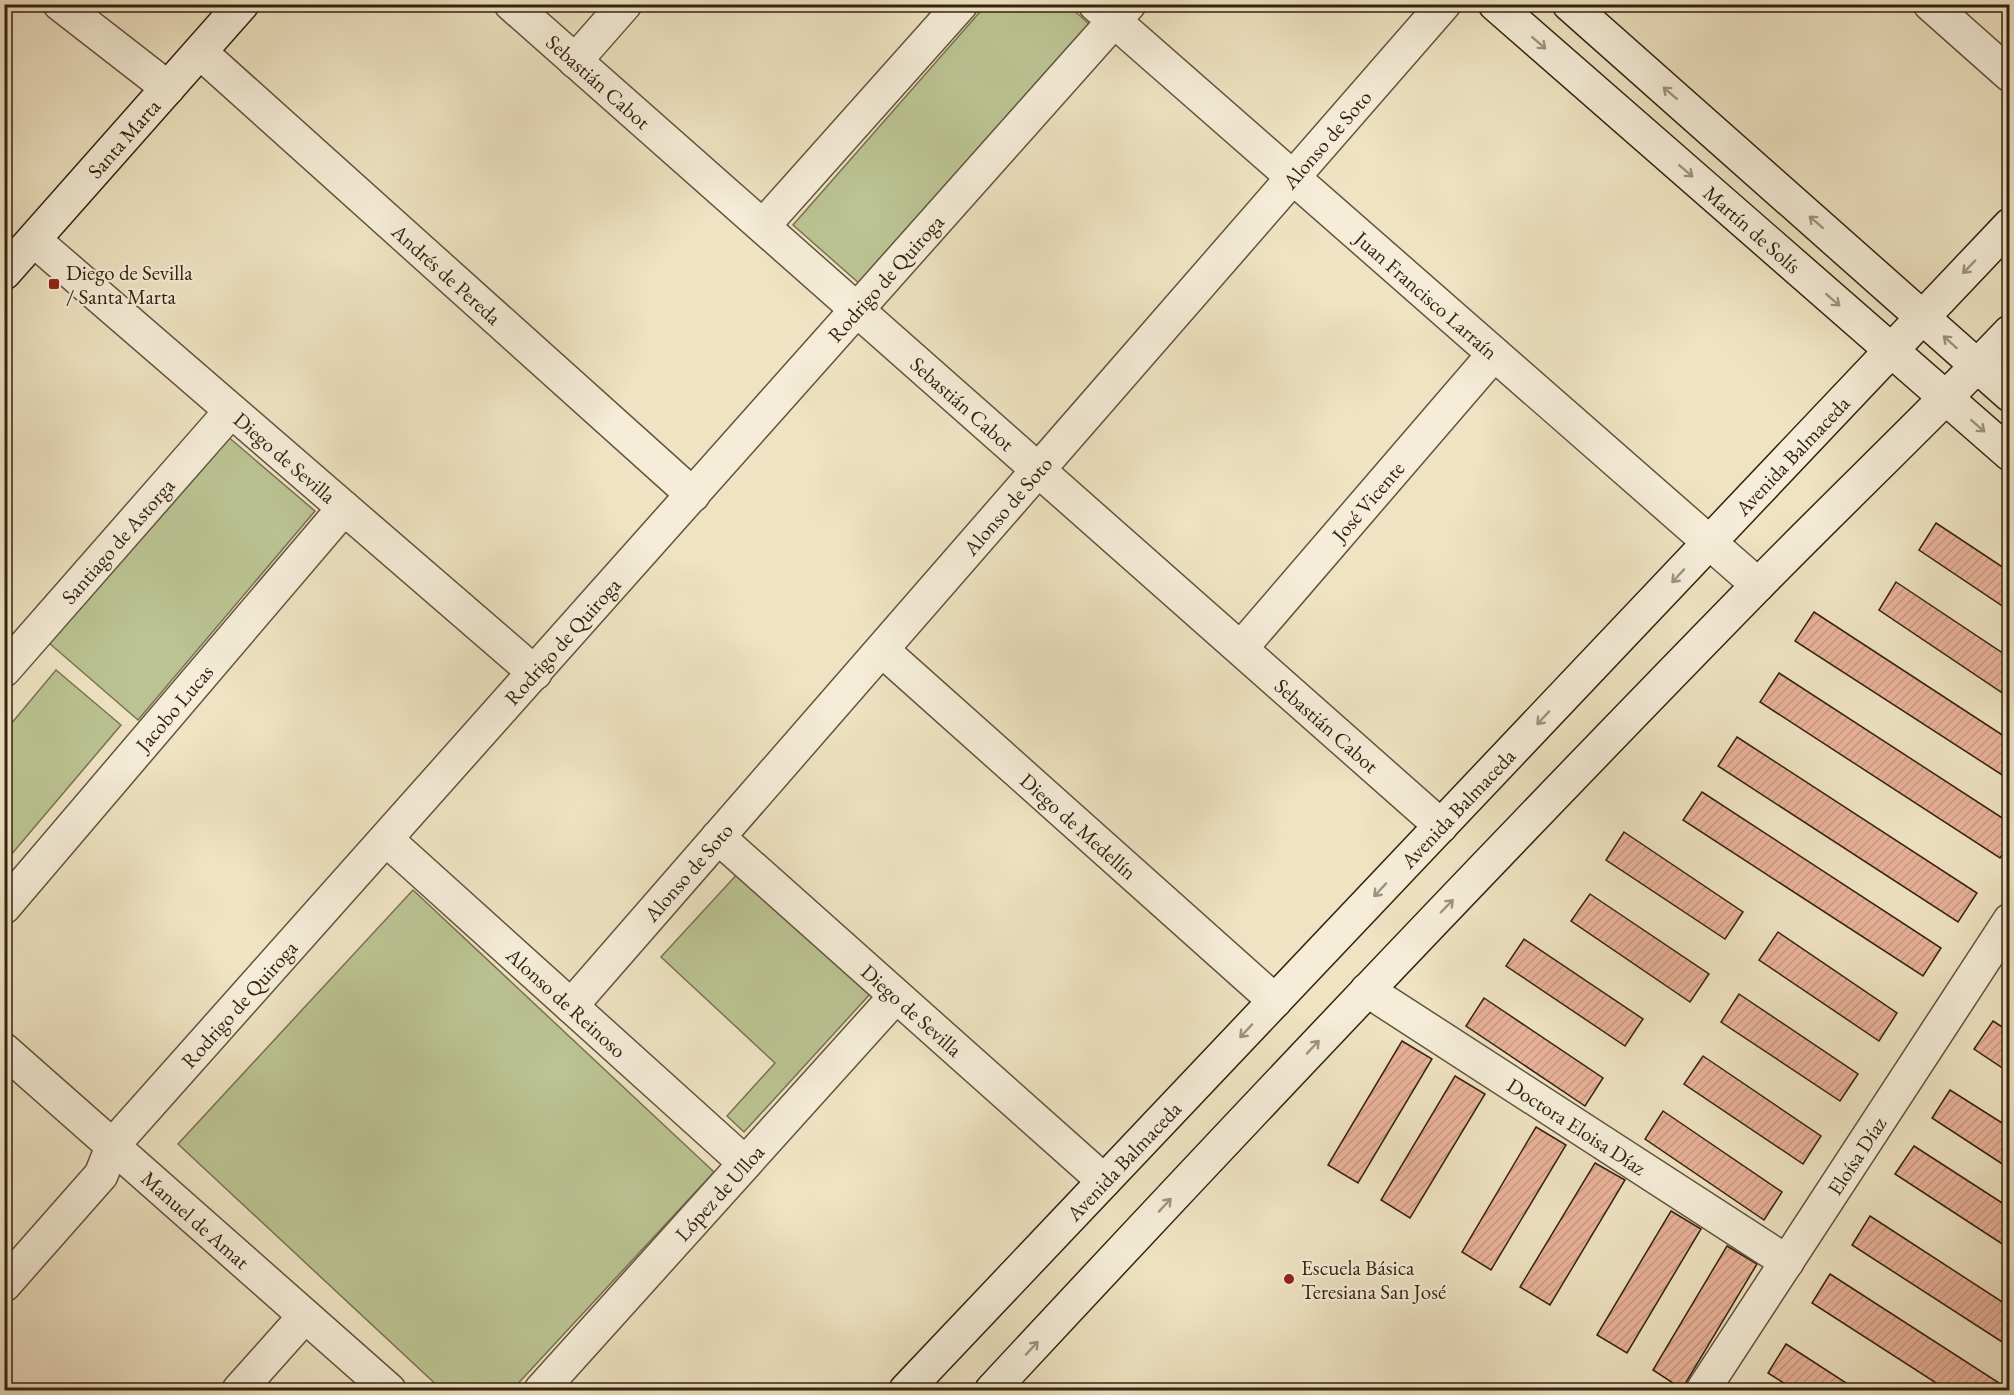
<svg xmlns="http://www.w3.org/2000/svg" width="2014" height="1395" viewBox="0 0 2014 1395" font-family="'EB Garamond',serif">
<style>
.green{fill:#bbc392;stroke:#787352;stroke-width:1.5}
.building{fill:url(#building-hatch);stroke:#342311;stroke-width:1.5}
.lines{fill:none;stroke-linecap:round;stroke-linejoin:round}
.street-casing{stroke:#63533e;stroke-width:36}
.secondary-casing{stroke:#342311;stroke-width:36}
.street{stroke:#f5edd8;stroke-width:33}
.secondary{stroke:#f5edd8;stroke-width:33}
.oneway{stroke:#9e927e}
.poi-dot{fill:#8f2418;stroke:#f5edd8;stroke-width:2}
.labels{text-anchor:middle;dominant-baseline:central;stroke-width:4.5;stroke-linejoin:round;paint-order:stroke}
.street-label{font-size:21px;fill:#342311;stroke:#f5edd8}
.poi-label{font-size:21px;fill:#342311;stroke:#f5edd8;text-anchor:start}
</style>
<defs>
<pattern id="building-hatch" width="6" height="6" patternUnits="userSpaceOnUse" patternTransform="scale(1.5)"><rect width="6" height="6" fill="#e9b299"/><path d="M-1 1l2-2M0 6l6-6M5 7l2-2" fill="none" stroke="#c89983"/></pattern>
</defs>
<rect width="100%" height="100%" fill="#efe3c3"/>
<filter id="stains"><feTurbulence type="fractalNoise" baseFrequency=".00333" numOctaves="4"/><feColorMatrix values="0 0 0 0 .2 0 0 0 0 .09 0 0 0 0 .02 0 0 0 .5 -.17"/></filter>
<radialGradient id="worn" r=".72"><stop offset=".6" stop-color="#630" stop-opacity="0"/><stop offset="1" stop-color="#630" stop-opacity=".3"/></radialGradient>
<!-- green -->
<g class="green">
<path d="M986,5H1068L1089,24L861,285L793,225Z"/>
<path d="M226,435L315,511L138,720L49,643Z"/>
<path d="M56,670L121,725L5,862V731Z"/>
<path d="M740,871L871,993L744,1132L727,1116L775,1063L661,957Z"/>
<path d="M413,890L714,1172L512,1390H442L178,1144Z"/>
</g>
<!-- building -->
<g class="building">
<path d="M1936,523L2010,572V611L1919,550Z"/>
<path d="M1896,582L2010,658V698L1879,610Z"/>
<path d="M1814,612L2010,740V780L1795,641Z"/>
<path d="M1779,673L2010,823V843L2000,858L1760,702Z"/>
<path d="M1737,737L1977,893L1958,922L1718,766Z"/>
<path d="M1702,792L1941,948L1923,976L1683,820Z"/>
<path d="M1624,832L1743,912L1725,939L1606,860Z"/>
<path d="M1590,894L1709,974L1690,1002L1571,921Z"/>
<path d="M1778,932L1897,1013L1879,1041L1759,960Z"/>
<path d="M1524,939L1643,1019L1625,1046L1506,966Z"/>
<path d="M1739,994L1858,1074L1840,1101L1721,1022Z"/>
<path d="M1484,998L1603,1078L1585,1106L1466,1026Z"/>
<path d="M1993,1021L2010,1032V1073L1974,1049Z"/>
<path d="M1402,1041L1432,1059L1358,1183L1328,1165Z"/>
<path d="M1703,1056L1821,1136L1803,1164L1684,1084Z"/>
<path d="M1455,1076L1485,1094L1410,1218L1381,1200Z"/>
<path d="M1950,1090L2010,1128V1169L1932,1118Z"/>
<path d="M1663,1111L1782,1192L1764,1220L1645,1139Z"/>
<path d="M1536,1127L1566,1145L1491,1270L1462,1252Z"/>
<path d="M1914,1146L2010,1208V1249L1895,1174Z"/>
<path d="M1595,1163L1625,1180L1550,1305L1520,1287Z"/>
<path d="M1671,1211L1701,1229L1627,1353L1597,1335Z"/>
<path d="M1870,1216L2010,1307V1347L1852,1245Z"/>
<path d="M1727,1246L1757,1264L1682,1389L1653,1370Z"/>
<path d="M1830,1274L2010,1390H1947L1812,1303Z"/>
<path d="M1786,1344L1857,1390H1795L1768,1373Z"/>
</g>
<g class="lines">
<!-- street casing -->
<g class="street-casing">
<g id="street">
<path d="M60,4L168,88"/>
<path id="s1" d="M511,4L1441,826"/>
<path id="s2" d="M1095,4L1758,585"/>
<path d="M1930,4L2010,75"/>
<path id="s3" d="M200,52L693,495"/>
<path d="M575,61L625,4"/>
<path d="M763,226L961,4"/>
<path id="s4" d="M34,240L535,673"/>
<path id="s5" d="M1241,648L1494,354"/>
<path id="s6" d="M882,650L1275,1001"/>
<path id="s7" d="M4,670L231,411"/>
<path id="s8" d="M718,837L1104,1181"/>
<path id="s9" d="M387,840L745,1163"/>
<path id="s10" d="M4,907L344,508"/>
<path id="s11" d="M1367,990L1787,1262"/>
<path id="s12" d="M571,1006L1444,4"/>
<path id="s13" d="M4,1050L389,1390"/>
<path id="s14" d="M4,1285L101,1175L113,1145L1129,4"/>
<path d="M239,1390L305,1316"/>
<path id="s15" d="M541,1390L896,996"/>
<path id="s16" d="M1703,1390L2010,920"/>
</g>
</g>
<!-- secondary casing -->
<g class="secondary-casing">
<g id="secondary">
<path id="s17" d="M1495,4L2010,454"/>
<path d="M1569,4L2010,395"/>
<path id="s18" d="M4,273L242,4"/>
<path id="s19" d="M906,1390L2010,225"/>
<path d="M992,1390C1243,1120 1497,852 1755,588C1839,502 1927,419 2010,332"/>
</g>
</g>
<!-- street -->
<use href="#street" class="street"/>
<!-- secondary -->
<use href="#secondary" class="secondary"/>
</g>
<!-- one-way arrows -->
<defs><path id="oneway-shaft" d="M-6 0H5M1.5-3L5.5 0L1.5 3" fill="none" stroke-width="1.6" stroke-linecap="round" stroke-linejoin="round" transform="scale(1.5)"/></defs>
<g class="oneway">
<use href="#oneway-shaft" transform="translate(1539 43) rotate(41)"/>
<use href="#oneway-shaft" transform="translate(1670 93) rotate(-139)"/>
<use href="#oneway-shaft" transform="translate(1686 171) rotate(41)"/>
<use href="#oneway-shaft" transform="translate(1816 222) rotate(-139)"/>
<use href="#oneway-shaft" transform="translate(1969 267) rotate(134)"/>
<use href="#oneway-shaft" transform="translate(1833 300) rotate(41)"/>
<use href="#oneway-shaft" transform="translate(1950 342) rotate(-138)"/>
<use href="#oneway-shaft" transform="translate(1978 426) rotate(41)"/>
<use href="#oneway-shaft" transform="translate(1678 576) rotate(133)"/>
<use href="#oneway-shaft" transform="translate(1543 718) rotate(133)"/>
<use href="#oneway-shaft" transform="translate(1380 890) rotate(133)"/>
<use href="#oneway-shaft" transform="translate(1447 906) rotate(-46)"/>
<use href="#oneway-shaft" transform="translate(1246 1031) rotate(133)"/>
<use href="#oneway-shaft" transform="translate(1313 1047) rotate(-47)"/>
<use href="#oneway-shaft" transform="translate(1165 1205) rotate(-47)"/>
<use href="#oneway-shaft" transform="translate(1032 1348) rotate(-47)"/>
</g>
<!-- markers -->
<g class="poi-dot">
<rect x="48" y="278" width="12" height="12" rx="3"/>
<circle cx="1289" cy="1279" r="6"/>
</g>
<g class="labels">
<!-- street labels -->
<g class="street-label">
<text stroke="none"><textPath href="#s1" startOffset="117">Sebastián Cabot</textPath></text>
<text stroke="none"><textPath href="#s18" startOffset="180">Santa Marta</textPath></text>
<text stroke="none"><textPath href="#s12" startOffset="1150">Alonso de Soto</textPath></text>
<text stroke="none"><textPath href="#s17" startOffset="342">Martín de Solís</textPath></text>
<text stroke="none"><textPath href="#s3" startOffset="332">Andrés de Pereda</textPath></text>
<text stroke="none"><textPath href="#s14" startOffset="1340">Rodrigo de Quiroga</textPath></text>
<text stroke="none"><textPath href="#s2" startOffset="441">Juan Francisco Larraín</textPath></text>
<text stroke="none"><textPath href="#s1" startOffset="603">Sebastián Cabot</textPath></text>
<text stroke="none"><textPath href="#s19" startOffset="1288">Avenida Balmaceda</textPath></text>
<text stroke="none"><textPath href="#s4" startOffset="332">Diego de Sevilla</textPath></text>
<text stroke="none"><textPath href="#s5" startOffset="194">José Vicente</textPath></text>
<text stroke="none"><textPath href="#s12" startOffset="664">Alonso de Soto</textPath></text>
<text stroke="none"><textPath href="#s7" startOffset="172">Santiago de Astorga</textPath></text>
<text stroke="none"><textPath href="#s14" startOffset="854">Rodrigo de Quiroga</textPath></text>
<text stroke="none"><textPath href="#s10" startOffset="262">Jacobo Lucas</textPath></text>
<text stroke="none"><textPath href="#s1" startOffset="1089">Sebastián Cabot</textPath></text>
<text stroke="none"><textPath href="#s19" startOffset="802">Avenida Balmaceda</textPath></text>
<text stroke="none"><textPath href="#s6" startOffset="264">Diego de Medellín</textPath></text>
<text stroke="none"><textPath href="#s12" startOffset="178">Alonso de Soto</textPath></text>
<text stroke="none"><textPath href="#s9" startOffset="242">Alonso de Reinoso</textPath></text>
<text stroke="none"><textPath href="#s14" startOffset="368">Rodrigo de Quiroga</textPath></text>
<text stroke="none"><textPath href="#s8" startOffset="260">Diego de Sevilla</textPath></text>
<text stroke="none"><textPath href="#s11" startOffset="250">Doctora Eloisa Díaz</textPath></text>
<text stroke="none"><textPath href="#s16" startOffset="280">Eloísa Díaz</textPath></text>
<text stroke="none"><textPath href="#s19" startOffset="316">Avenida Balmaceda</textPath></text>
<text stroke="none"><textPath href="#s15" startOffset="266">López de Ulloa</textPath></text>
<text stroke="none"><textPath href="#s13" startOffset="256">Manuel de Amat</textPath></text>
</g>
<!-- poi labels -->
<g class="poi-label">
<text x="66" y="272">Diego de Sevilla<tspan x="66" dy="24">/ Santa Marta</tspan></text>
<text x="1301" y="1267">Escuela Básica<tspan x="1301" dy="24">Teresiana San José</tspan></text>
</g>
</g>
<!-- margin -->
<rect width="2014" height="1395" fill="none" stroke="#efe3c3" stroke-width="24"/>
<rect x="6" y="6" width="2002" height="1383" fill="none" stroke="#342311" stroke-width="3"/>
<rect x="12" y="12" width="1990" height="1371" fill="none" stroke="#342311" stroke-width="1.5"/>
<rect width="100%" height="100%" filter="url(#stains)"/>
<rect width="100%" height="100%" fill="url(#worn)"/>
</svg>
